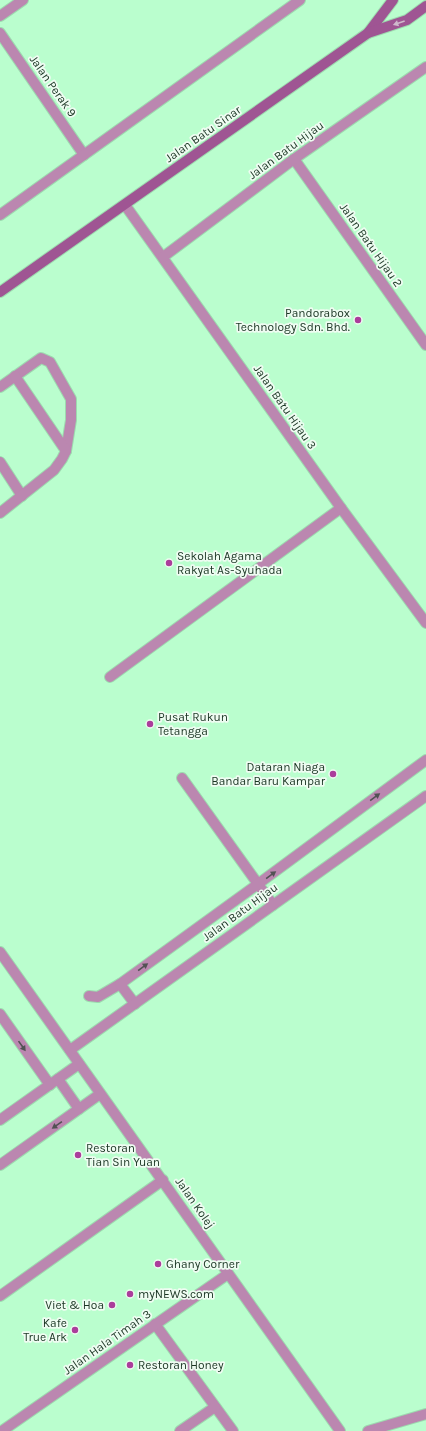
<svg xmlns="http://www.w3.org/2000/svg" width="426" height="1431" viewBox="0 0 426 1431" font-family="Karla,sans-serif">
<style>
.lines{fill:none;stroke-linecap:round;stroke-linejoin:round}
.lane-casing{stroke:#9ddaaf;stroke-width:12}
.street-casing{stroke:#9ddaaf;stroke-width:12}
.secondary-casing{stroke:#9ddaaf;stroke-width:12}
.lane{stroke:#bb87b0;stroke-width:10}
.street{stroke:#bb87b0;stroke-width:10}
.secondary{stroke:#9f5593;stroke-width:10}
.oneway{fill:#cfb9cc}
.oneway2{fill:#525254}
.poi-dot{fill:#ab3d9b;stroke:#effcf2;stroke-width:1.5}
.labels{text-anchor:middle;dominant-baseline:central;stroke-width:3.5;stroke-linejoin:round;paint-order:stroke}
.street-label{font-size:12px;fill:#1a3523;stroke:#effcf2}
.poi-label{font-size:12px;fill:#1a3523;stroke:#effcf2;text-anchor:start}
</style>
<rect width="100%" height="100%" fill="#bafece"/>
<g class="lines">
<!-- lane casing -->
<g class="lane-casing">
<g id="lane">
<path d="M0,387L41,358L50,362L71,399V420L66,451"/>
<path d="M0,462L22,496"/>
<path d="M0,513L54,470L62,459L66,451L15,376"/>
<path d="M110,677L341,508"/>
<path d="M182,778L273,905"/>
<path d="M89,996L98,997L120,984"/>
<path d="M135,1004L120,984L258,884L426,760"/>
<path d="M0,1296L163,1180"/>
<path d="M155,1324L233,1431"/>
<path d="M180,1431L215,1407"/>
<path d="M368,1431L426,1414"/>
</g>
</g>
<!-- street casing -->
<g class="street-casing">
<g id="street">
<path d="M0,16L23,0"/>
<path d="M0,33L84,155"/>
<path d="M294,159L426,345"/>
<path d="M125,205L341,508L426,623"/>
<path d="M0,215L300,0"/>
<path d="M163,257L294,159L426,67"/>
<path d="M0,952L340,1431"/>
<path d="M0,1014L50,1085"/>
<path d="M70,1050L426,796"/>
<path d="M58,1079L79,1109"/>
<path d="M0,1120L79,1064"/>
<path d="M0,1165L100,1094"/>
<path d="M2,1431L228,1274"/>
</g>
</g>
<!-- secondary casing -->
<g class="secondary-casing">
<g id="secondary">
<path d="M368,33L393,0"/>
<path d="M0,292L368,33L407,20L426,6"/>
</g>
</g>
<!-- lane -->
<use href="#lane" class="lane"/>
<!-- street -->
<use href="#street" class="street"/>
<!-- secondary -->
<use href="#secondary" class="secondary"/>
</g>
<!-- one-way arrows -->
<defs><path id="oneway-solid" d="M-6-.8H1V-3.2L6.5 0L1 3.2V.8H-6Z"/></defs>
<use class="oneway" href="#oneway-solid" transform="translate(399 23) rotate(161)"/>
<g class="oneway2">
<use href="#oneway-solid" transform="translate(375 797) rotate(-36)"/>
<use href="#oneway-solid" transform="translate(271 875) rotate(-36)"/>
<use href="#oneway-solid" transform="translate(143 967) rotate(-36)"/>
<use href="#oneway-solid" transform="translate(22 1046) rotate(55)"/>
<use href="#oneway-solid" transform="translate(57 1125) rotate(145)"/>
</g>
<!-- markers -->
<g class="poi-dot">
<circle cx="358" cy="320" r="4"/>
<circle cx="169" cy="563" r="4"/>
<circle cx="150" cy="724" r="4"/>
<circle cx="333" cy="774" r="4"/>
<circle cx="78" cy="1155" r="4"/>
<circle cx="158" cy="1264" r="4"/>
<circle cx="130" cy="1294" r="4"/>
<circle cx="112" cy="1305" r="4"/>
<circle cx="75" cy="1330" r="4"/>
<circle cx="130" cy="1365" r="4"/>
</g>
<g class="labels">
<!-- street labels -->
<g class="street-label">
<text transform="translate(53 86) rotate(55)">Jalan Perak 9</text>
<text transform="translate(203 134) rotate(-35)">Jalan Batu Sinar</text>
<text transform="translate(286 150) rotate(-36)">Jalan Batu Hijau</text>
<text transform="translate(371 245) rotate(55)">Jalan Batu Hijau 2</text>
<text transform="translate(285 407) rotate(55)">Jalan Batu Hijau 3</text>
<text transform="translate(240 912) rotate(-36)">Jalan Batu Hijau</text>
<text transform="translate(195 1203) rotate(55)">Jalan Kolej</text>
<text transform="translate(107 1342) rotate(-35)">Jalan Hala Timah 3</text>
</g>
<!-- poi labels -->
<g class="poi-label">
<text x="350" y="313" text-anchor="end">Pandorabox<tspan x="350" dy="14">Technology Sdn. Bhd.</tspan></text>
<text x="177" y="556">Sekolah Agama<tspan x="177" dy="14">Rakyat As-Syuhada</tspan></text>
<text x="158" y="717">Pusat Rukun<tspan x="158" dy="14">Tetangga</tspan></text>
<text x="325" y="767" text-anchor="end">Dataran Niaga<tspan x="325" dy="14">Bandar Baru Kampar</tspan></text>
<text x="86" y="1148">Restoran<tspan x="86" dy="14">Tian Sin Yuan</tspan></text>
<text x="166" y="1264">Ghany Corner</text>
<text x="138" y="1294">myNEWS.com</text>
<text x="104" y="1305" text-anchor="end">Viet &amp; Hoa</text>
<text x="67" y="1323" text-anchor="end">Kafe<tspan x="67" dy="14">True Ark</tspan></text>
<text x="138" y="1365">Restoran Honey</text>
</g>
</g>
</svg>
